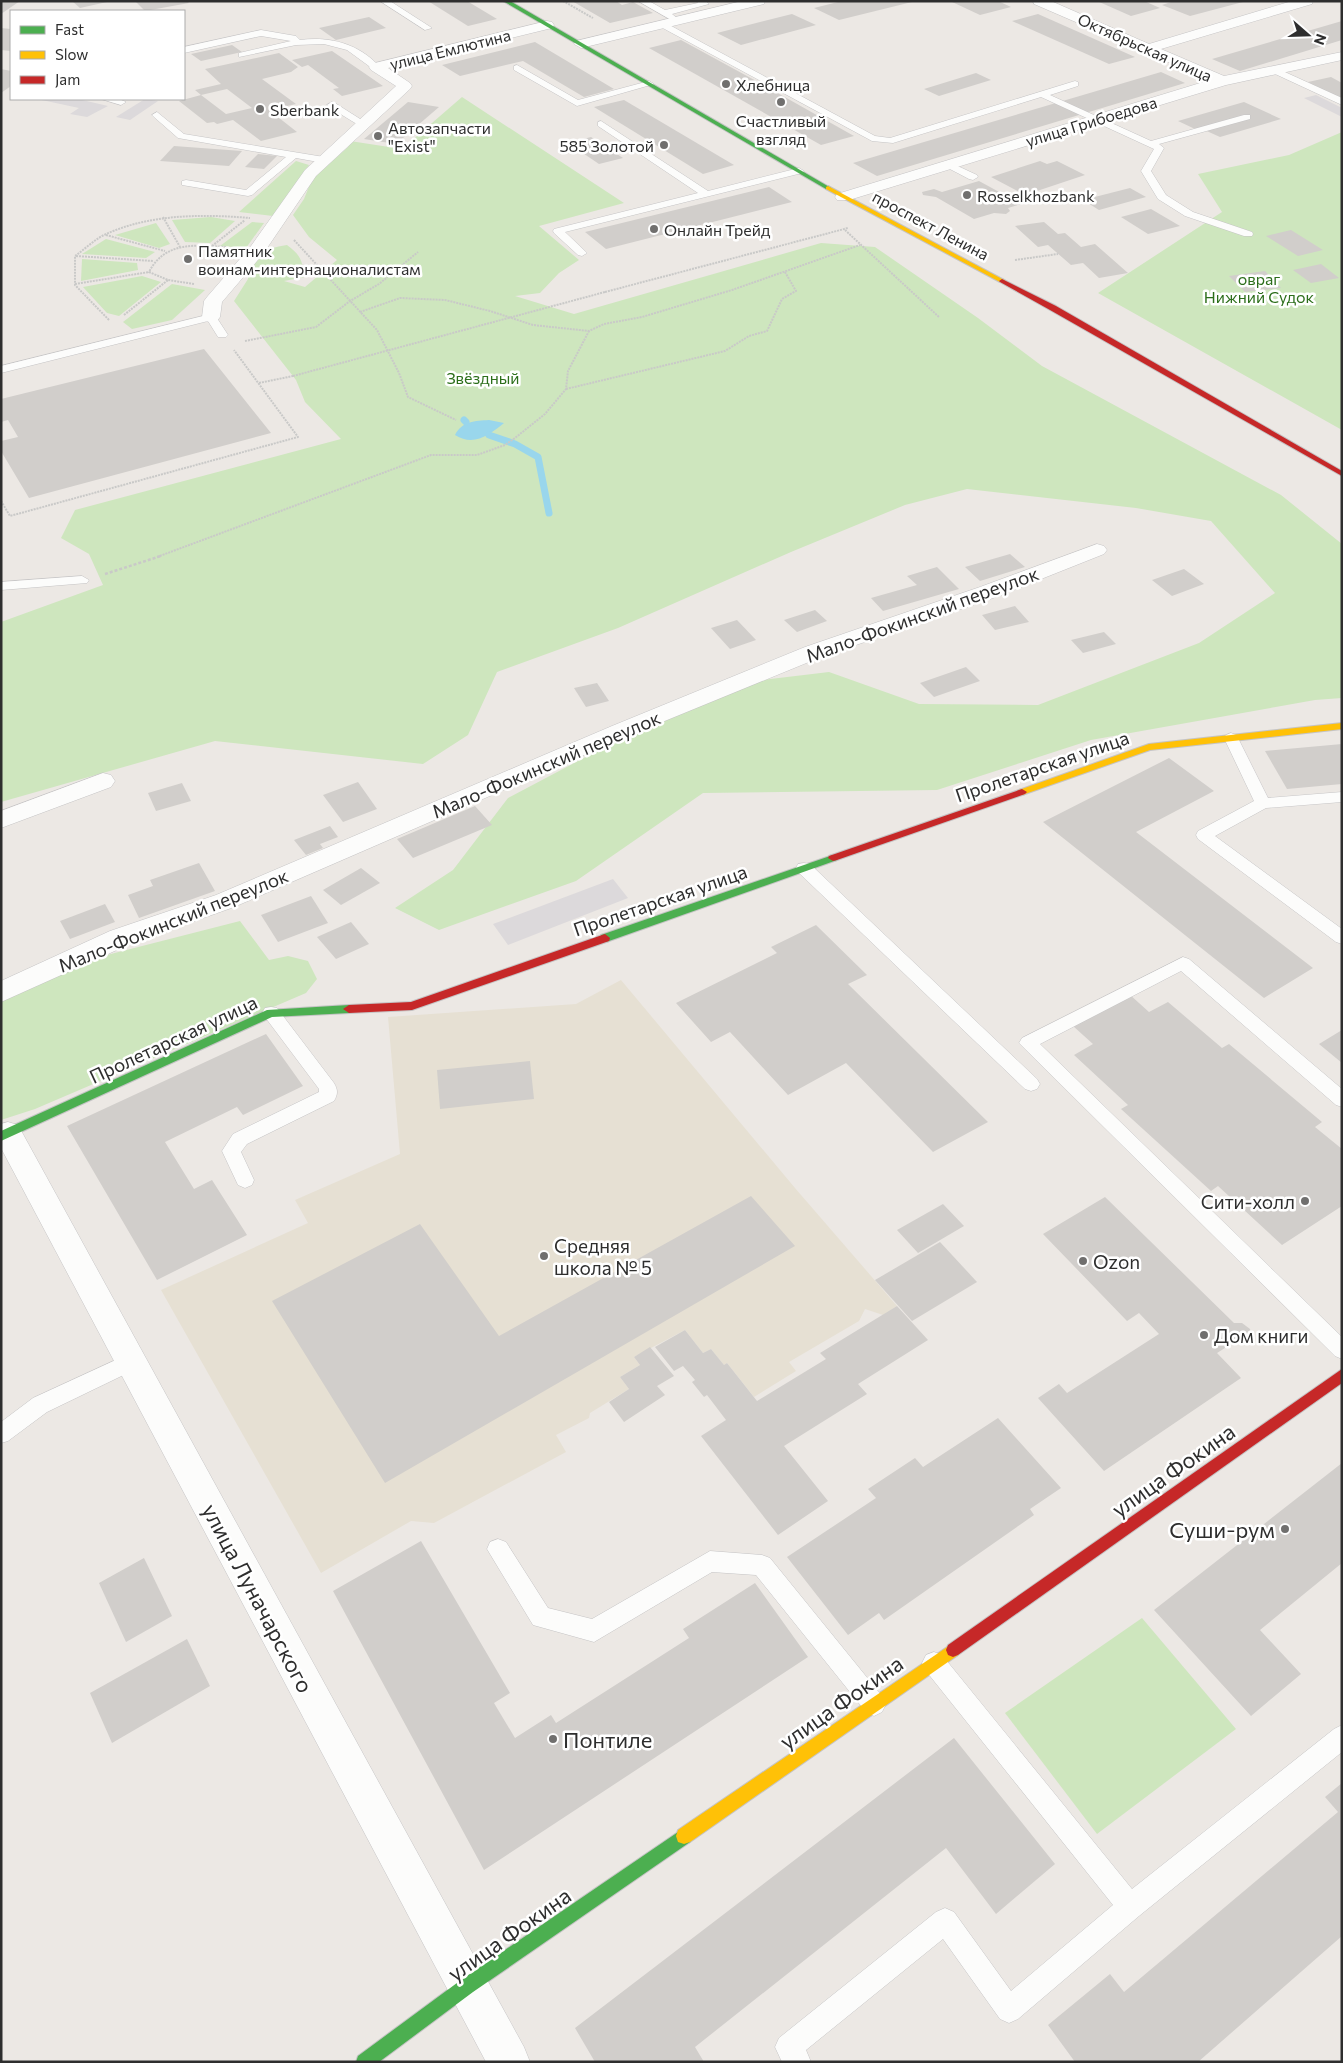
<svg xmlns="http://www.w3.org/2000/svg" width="1343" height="2063" viewBox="0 0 1343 2063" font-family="Commissioner,sans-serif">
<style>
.industrial{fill:#dcd9db}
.education{fill:#e6e0d3}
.green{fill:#cee6be}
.water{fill:#99d6ec}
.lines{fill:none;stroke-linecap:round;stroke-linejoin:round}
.stream{stroke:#99d6ec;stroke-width:7}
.building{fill:#d1cecb;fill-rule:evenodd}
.lane-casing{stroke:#c5c4c5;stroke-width:1}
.street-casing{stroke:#c5c4c5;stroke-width:1}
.fast-casing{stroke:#c5c4c5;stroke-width:2}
.slow-casing{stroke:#c5c4c5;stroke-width:2}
.jam-casing{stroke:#c5c4c5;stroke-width:2}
.path-far1{stroke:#c9c9c8;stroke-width:2;stroke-dasharray:2 1;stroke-linecap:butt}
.path{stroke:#c9c9c8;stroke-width:2.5;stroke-dasharray:3 2;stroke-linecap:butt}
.lane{fill:#fcfcfb;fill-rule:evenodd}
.street{fill:#fcfcfb;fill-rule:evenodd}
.fast{fill:#4caf50;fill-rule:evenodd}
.slow{fill:#ffc107;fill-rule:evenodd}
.jam{fill:#c62828;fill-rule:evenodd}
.path-bridge{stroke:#c9c9c8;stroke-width:2;stroke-dasharray:2 1;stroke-linecap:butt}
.poi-dot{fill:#706f6e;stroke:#fff;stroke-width:2}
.labels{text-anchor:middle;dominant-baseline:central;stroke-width:5;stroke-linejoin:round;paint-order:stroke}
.far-street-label{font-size:16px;fill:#2e2e2e;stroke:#fff}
.far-poi-label{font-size:16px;fill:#2e2e2e;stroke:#fff;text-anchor:start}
.far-park-label{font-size:16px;fill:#2c6e1b;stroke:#fff}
.street-label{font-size:19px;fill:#2e2e2e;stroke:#fff}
.poi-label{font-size:19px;fill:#2e2e2e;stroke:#fff;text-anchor:start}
.near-street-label{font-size:22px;fill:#2e2e2e;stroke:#fff}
.near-poi-label{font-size:22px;fill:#2e2e2e;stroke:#fff;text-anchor:end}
</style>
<rect width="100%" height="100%" fill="#ece8e4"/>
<!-- industrial -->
<g class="industrial">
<path d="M1316,95L1342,108V117L1304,98Z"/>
<path d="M37,99H78L108,106L87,117L70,114L79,108Z"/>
<path d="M145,99L158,101L130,120L116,117Z"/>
<path d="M613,879L628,898L508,945L493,924Z"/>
</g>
<!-- education -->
<path class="education" d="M621,980L795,1188L897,1306L883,1315L865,1309L859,1321L789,1362L796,1371L754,1397L727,1363L724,1365L711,1349L703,1353L685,1330L634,1357L640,1365L620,1377L629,1389L590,1413L589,1418L556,1435L566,1452L434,1523L411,1521L321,1573L161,1290L308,1223L295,1200L400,1154L388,1017L576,1004Z"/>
<!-- green -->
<g class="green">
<path d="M462,97L624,203L539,226L579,260L559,273L540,293L515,296L574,314L821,243L875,247L978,318L1042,366L1281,495L1342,544V698L1315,700L1091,740L937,790L703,793L576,881L439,930L395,908L453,870L508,798L667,714L761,680L829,672L919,704L1038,705L1199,643L1275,593L1211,521L1136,508L967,489L905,505L791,552L618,628L497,672L468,735L423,764L215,741L1,802V622L103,585L89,554L61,538L75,510L341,439L305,402L296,380L234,301L248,279V265C260,253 270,247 287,245C301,255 302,261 305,277L284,281L305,287L337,260L309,237L293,215L304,199L312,179L348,147L350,141L402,149Z"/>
<path d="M1342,132V430L1098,293L1222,212L1198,174L1289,155Z"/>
<path d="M296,161L309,165L273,216L239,212Z"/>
<path d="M211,217L235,221L210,243L185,242L172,220Z"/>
<path d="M252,222L264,223L246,248L220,246Z"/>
<path d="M156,223L170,244L159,248L115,235Z"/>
<path d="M106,239L155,252L146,258L82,254Z"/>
<path d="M82,259L137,263L138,270L81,281Z"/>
<path d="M142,276L161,282L119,316L107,313L83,287Z"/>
<path d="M172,284L205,290L172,320L132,329L123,322Z"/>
<path d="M240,921L269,960L288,956L308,961L317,979L306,993L35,1109L1,1120V1000L103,956Z"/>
<path d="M1142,1618L1236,1729L1097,1834L1005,1713Z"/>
</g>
<!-- water -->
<path class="water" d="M489,420L504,423C489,435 474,447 455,435C462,421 475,421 489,420Z"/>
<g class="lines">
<!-- stream -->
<g class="stream">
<path d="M464,420L466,422"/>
<path d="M489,435L515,444L538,457L549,513"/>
</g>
</g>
<!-- building -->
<g class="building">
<path d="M1,1H20L1,14Z"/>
<path d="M72,1H107V2L80,8Z"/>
<path d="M135,1H187L189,3L145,11Z"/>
<path d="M428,1H467L497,19L468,26Z"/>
<path d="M572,1H616L622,5L633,2L653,13L610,23Z"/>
<path d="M842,1H912V2L839,20L814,8Z"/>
<path d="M950,1H998L1011,7L980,15Z"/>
<path d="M1097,1H1144L1160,8L1131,16Z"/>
<path d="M1174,1H1243V2L1190,16L1162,5Z"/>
<path d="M792,14L816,25L741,45L717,33Z"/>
<path d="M1038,14L1135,57L1109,64L1012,21Z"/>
<path d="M369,17L386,28L336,40L319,28Z"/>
<path d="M1342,21V40L1240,71L1212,59Z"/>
<path d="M1,28L11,29V51L1,50Z"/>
<path d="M681,40L758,82L854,136L821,145L649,48Z"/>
<path d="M535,42L614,89L584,97L523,61L460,76L442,65Z"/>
<path d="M232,45L242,52L201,61L191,54Z"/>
<path d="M332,51L383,86L342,96L333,89L339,88L308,65L302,67L292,60Z"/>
<path d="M279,53L298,67L291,72L262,79L296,104L269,110L297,132L261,141L233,120L217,124L214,122L207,123L179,101L201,95L195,90L221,84L205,69ZM227,89L252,108L226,114L201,95Z"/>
<path d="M1,69L11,71V86L1,93Z"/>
<path d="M1161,72L1185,83L877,176L853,163Z"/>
<path d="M976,73L991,80L939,96L924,89Z"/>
<path d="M1331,77L1342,83V100L1308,82Z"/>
<path d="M624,100L734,165L703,174L594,107Z"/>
<path d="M408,102L439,107L396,144L364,139Z"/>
<path d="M1244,102L1281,119L1220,137L1200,128L1195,129L1178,121Z"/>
<path d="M591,137L623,158L599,164L568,143Z"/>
<path d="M174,146L242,151L229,166L160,161Z"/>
<path d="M258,154L277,156L264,169L245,167Z"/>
<path d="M1040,161L1047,164L1057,161L1085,175L1025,195L991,177Z"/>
<path d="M979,181L1021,204L1008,208L1010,211L1006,214L994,213L974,219L936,197L923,195L922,192L934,189L942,192Z"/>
<path d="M769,187L792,202L606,249L585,232Z"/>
<path d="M1130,188L1146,197L1099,210L1083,200Z"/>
<path d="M1151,209L1180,226L1148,234L1121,217Z"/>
<path d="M1044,222L1058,234L1065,233L1081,247L1095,244L1128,273L1099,278L1083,263L1071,265L1048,245L1038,247L1015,226Z"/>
<path d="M1291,230L1323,250L1298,256L1266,236Z"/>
<path d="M1321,264L1339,278L1311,283L1293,270Z"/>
<path d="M1265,271L1281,288L1245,292L1229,276Z"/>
<path d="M204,349L271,433L29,498L1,451V441L18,437L8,420L1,422V399Z"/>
<path d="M1010,554L1025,567L980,581L965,567Z"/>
<path d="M937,567L959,589L883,611L871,598L917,585L907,576Z"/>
<path d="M1184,569L1204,584L1172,596L1152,580Z"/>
<path d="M1015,606L1029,622L995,630L982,615Z"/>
<path d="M815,610L827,621L797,632L784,620Z"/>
<path d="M737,620L756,640L730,649L711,628Z"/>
<path d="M1104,632L1116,644L1083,653L1071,640Z"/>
<path d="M966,667L980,681L934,697L920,683Z"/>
<path d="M597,683L609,701L586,707L574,688Z"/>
<path d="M1342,744V784L1287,789L1265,751Z"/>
<path d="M1169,758L1214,791L1136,832L1313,968L1264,998L1043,822Z"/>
<path d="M358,782L377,809L343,822L323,795Z"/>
<path d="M182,783L191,801L156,811L148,793Z"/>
<path d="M475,806L492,825L413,858L397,839Z"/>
<path d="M330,826L338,837L320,844L323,848L306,855L294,840Z"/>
<path d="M199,863L215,891L139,918L128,895L153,886L150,880Z"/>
<path d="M361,868L380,883L341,905L323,890Z"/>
<path d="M311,896L328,923L278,942L261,915Z"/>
<path d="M105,904L115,922L70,939L60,921Z"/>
<path d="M351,922L369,944L336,959L317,937Z"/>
<path d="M816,925L867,975L848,984L988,1122L933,1152L846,1063L788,1095L730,1032L711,1042L676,1003L777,953L771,947Z"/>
<path d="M1129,994L1149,1012L1168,1002L1222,1048L1229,1044L1322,1122L1315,1127L1342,1149V1206L1282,1245L1218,1186L1211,1191L1121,1109L1128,1105L1074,1055L1093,1044L1073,1026Z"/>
<path d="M1342,1030V1063L1319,1044Z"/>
<path d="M266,1034L303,1086L243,1115L237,1107L165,1142L194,1189L212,1180L247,1235L157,1280L67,1126Z"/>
<path d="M530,1061L534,1099L440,1109L437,1070Z"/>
<path d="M751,1196L795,1246L385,1483L272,1301L420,1224L499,1336Z"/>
<path d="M1105,1197L1234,1323H1242L1250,1329L1252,1337L1247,1343L1236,1341L1217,1353L1241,1378L1104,1471L1038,1398L1059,1384L1067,1393L1159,1334L1139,1313L1127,1321L1043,1234Z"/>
<path d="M943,1204L964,1226L918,1253L897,1230Z"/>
<path d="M940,1242L977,1282L912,1321L875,1280Z"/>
<path d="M897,1306L928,1340L858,1384L867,1394L784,1446L828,1501L778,1535L701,1436L726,1420L707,1395L704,1397L692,1382L695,1380L683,1366L674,1371L655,1347L685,1330L703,1353L711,1349L724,1365L727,1363L757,1401L826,1359L820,1353Z"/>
<path d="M650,1347L674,1376L657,1386L665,1395L624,1422L609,1402L629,1389L620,1377L640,1365L634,1357Z"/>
<path d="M998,1418L1061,1488L1030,1509L1034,1515L884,1620L879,1613L848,1635L787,1557L876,1498L868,1489L915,1458L923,1467Z"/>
<path d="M1342,1463V1563L1260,1630L1301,1674L1251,1716L1154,1610Z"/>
<path d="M421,1541L510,1693L494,1703L515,1738L551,1715L556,1723L689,1638L683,1629L755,1583L808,1657L484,1870L333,1591Z"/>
<path d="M144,1558L172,1616L126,1642L99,1583Z"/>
<path d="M187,1639L210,1686L112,1743L90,1693Z"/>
<path d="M954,1738L1055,1864L996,1914L946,1848L695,2047L704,2062H595L575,2028Z"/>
<path d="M1342,1783V1936L1198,2062H1075L1048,2025L1110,1974L1124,1992L1338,1812L1325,1797Z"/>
</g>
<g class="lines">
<!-- lane casing -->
<g class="lane-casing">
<g id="lane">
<path d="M380,1H390L432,28L425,30Z"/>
<path d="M638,1H649L665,10L698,3L696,1H706L709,4L672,14L677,18L673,21Z"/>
<path d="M662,21L875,136L890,138L1075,81L1078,82V86L1050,95L1151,141L1244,115H1250V119L1159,144L1164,148L1151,171L1166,195L1193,212L1252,232L1253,234L1252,236H1244L1185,216L1158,199L1141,171L1154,149L1041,97L893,143L872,141L659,26V22Z"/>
<path d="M261,30L296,36L300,40C331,36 359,44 380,67L379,69H373L347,50L324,44L296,45L239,57V53L291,41L261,36L184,53V47Z"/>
<path d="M517,65L578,100L649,81L654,84L577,106L514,70V66Z"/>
<path d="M1276,68L1342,98V105L1273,73V69Z"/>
<path d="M101,99H119L126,102L121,105Z"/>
<path d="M332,102L335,103L368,124L363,127L360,126L329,107L327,105Z"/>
<path d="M157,112L184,134L324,157L329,160L324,163L296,158L252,195L248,196L182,185V181L186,180L246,190L286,157L178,138L154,117L152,115Z"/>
<path d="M601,121L708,191L799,168L804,171L802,173L565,232L587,253L582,256L578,255L554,233L553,231L554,229L698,193L598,126V122Z"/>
<path d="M949,162L977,175L978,177L973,180L969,179L946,167V163Z"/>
<path d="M211,314L215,315L228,335L226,337H218L208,321L1,373V366Z"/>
<path d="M82,576L89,580L87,583L1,590V582Z"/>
<path d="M1231,733L1236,735L1238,738L1268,798L1342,792V802L1266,808L1215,836L1342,929V944L1336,942L1198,839L1196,835L1198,831L1254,801L1224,738L1226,735Z"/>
<path d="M804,863L810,864L1037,1079L1040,1084L1037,1089L1031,1091L1025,1089L798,872L796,868L798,864Z"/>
<path d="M1183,957L1189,959L1342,1089V1107L1336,1105L1181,971L1040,1044L1342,1337V1359L1335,1356L1019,1043L1022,1038Z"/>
<path d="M271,1007L277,1008L334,1083C338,1090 338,1094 334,1101L247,1144L241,1152L254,1180L252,1185L245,1188L238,1185L222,1151L233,1134L319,1092V1089L262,1013L265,1008Z"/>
<path d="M131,1353L138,1356L141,1362L138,1368L47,1412L8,1441L1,1443V1422L33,1398Z"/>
<path d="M498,1539L506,1542L548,1608L592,1619L710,1551L762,1555L770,1558L882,1696L886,1704L882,1712L874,1716L866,1712L756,1575L712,1572L594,1642L533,1625L487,1549L490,1542Z"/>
<path d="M934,1652L942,1655L1132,1889L1334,1729L1342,1725V1752L1139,1916L1018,2019L1009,2023L1000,2019L943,1939L806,2050L811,2062H782L775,2047L779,2038L936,1912L945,1908L954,1912L1011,1991L1113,1905L926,1671L922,1663L926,1655Z"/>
</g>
</g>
<!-- street casing -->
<g class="street-casing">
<g id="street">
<path d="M742,1H765L764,4L581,48L574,44L576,41Z"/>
<path d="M1033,1H1051L1149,44L1292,1H1313L1312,4L1161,49L1224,76L1342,52V60L1226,85L849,200H837L835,197L837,194L1210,80L1034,4Z"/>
<path d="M547,21L552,22L554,25L552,28L388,68L410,83L412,86L410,89L316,176L263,254L222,302L220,317L217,321L211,322L205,321L202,317L204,301L207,297L251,246L305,170L396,86L371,70L369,67L371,64Z"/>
<path d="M1097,544L1104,546L1107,550L1104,554L996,597L821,657L628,736L234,907L128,945L1,1002V981L110,931L216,895L612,726L805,647L980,587Z"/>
<path d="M103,773L111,775L115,781L111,787L1,828V811Z"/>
<path d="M8,1122L18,1125L524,2047L530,2062H486L1,1148V1124Z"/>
</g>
</g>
<!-- fast casing -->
<g class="fast-casing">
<g id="fast">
<path d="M503,1H510L831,188L826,189Z"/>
<path d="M833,855L837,856L838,858L837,860L609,941L605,942L600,938L601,935Z"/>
<path d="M349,1005L355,1009L349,1013L272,1017L1,1141V1131L267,1010Z"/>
<path d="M684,1828L690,1830L692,1836L690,1842L473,1992L379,2062H356L358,2056L461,1980Z"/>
</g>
</g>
<!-- slow casing -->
<g class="slow-casing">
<g id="slow">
<path d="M828,186L1004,280L1005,281L1000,282L826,189V187Z"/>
<path d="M1342,723V729L1150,750L1025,794L1022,795L1017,792L1019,790L1149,744Z"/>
<path d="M953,1643L958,1645L960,1650L958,1655L690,1842L684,1844L678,1842L676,1836L678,1830Z"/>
</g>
</g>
<!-- jam casing -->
<g class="jam-casing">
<g id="jam">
<path d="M1002,279L1056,306L1342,471V476L1050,310L1000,282L999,281Z"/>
<path d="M1022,789L1027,792L1025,794L837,860L833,861L828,858L829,856Z"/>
<path d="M605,934L610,938L609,941L412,1010L349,1013L343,1009L349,1005L411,1002Z"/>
<path d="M1342,1369V1383L958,1655L953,1657L948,1655L946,1650L948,1645Z"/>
</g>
</g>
<!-- path-far1 -->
<g class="path-far1">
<path d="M563,1L593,18"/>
<path d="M163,217L180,247"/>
<path d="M845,230L939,317"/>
<path d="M106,235L165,251"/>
<path d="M294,240L377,330L399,373L408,397L456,420"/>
<path d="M212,246L245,220"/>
<path d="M76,256L153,261"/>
<path d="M1015,260L1058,254"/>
<path d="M75,284L149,272"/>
<path d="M194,284L168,280L149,272C165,241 196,245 226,247"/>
<path d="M605,292L848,228"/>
<path d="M360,312L400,298L445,300L490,311L533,325L589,331L604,324L642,317L732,290L860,245"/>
<path d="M124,315L168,280"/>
<path d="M109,320L75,285V256C85,249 95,239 106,234C151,214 202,214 250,218"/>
<path d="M245,341L316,327L350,301L379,284L418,252"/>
<path d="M259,383L293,376"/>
<path d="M566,389L725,351L749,336L767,331L782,299L796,291L785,272"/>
<path d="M1,501L10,516L298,437L234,350"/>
<path d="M157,557L431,455H477L505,445L515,438L545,414L566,389L568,371L589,331"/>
</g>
<!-- path -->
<path class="path" d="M105,574L161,556"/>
<!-- lane -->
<use href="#lane" class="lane"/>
<!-- street -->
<use href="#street" class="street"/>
<!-- fast -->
<use href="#fast" class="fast"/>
<!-- slow -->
<use href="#slow" class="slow"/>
<!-- jam -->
<use href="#jam" class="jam"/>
<!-- path-bridge -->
<path class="path-bridge" d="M293,376L605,292"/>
</g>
<!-- markers -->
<g class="poi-dot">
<circle cx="726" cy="84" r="5"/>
<circle cx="781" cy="102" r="5"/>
<circle cx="260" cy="109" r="5"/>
<circle cx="378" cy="136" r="5"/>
<circle cx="664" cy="145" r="5"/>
<circle cx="967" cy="195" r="5"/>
<circle cx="654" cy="229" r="5"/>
<circle cx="188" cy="259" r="5"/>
<circle cx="1305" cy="1201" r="5"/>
<circle cx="544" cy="1256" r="5"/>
<circle cx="1083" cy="1261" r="5"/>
<circle cx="1204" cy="1335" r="5"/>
<circle cx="1285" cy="1529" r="5"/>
<circle cx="553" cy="1739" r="5"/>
</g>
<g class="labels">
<!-- far-street labels -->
<g class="far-street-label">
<text transform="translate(1145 47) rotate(24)">Октябрьская улица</text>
<text transform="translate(450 49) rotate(-14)">улица Емлютина</text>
<text transform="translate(1091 121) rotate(-17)">улица Грибоедова</text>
<text transform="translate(931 225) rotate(28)">проспект Ленина</text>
</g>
<!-- far-poi labels -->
<g class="far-poi-label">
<text x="736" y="84">Хлебница</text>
<text x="270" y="109">Sberbank</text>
<text x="781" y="120" text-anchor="middle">Счастливый<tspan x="781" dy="18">взгляд</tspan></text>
<text x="388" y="127">Автозапчасти<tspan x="388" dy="18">"Exist"</tspan></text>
<text x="654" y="145" text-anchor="end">585 Золотой</text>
<text x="977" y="195">Rosselkhozbank</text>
<text x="664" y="229">Онлайн Трейд</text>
<text x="198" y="250">Памятник<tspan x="198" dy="18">воинам-интернационалистам</tspan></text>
</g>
<!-- far-park labels -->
<g class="far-park-label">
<text x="1259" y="278">овраг<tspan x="1259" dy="18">Нижний Судок</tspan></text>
<text x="483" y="377">Звёздный</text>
</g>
<!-- street labels -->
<g class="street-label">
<text transform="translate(922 614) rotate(-20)">Мало-Фокинский переулок</text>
<text transform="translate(546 764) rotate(-23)">Мало-Фокинский переулок</text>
<text transform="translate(1042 766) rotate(-19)">Пролетарская улица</text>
<text transform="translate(660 900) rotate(-19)">Пролетарская улица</text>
<text transform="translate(173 920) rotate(-22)">Мало-Фокинский переулок</text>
<text transform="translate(173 1039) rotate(-25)">Пролетарская улица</text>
</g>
<!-- poi labels -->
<g class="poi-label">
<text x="1295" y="1201" text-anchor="end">Сити-холл</text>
<text x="554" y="1245">Средняя<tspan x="554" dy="22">школа № 5</tspan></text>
<text x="1093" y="1261">Ozon</text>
<text x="1214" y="1335">Дом книги</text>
</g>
<!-- near-street labels -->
<g class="near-street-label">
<text transform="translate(1173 1470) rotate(-35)">улица Фокина</text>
<text transform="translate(258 1598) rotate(62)">улица Луначарского</text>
<text transform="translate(841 1702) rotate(-35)">улица Фокина</text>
<text transform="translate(509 1934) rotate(-35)">улица Фокина</text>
</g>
<!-- near-poi labels -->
<g class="near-poi-label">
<text x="1275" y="1529">Суши-рум</text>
<text x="563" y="1739" text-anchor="start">Понтиле</text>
</g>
</g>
<!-- border -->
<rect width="1343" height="2063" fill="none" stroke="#2e2e2e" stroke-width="5"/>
<!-- legend -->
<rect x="10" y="10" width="175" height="90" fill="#ffffff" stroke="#ababab"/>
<rect x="20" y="26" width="25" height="8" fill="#4caf50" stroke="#ababab"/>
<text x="55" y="35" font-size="15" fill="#2e2e2e">Fast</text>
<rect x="20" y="51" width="25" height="8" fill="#ffc107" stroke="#ababab"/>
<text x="55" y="60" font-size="15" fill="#2e2e2e">Slow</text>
<rect x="20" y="76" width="25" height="8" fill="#c62828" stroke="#ababab"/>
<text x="55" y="85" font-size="15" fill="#2e2e2e">Jam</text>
<!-- north arrow -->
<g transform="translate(1308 35) rotate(110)" stroke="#ffffff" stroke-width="4" paint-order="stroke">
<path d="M0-4L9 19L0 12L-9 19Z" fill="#2e2e2e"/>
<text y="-8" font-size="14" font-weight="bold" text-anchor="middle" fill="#2e2e2e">N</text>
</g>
</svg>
